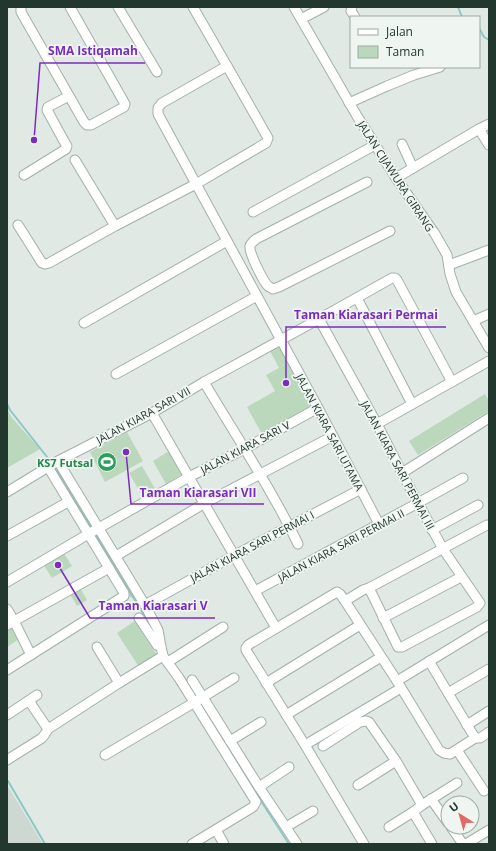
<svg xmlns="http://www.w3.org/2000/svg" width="496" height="851" viewBox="0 0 496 851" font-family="'Open Sans',sans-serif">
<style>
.built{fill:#ced8d2}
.green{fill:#bbd8bd}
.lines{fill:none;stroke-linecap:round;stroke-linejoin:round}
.stream{stroke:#8dc8c6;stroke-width:2}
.minor-casing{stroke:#a3b0a9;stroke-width:11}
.minor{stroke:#fff;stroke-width:9}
.labels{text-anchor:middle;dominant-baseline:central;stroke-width:3.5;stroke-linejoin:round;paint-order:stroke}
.street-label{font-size:11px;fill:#22372d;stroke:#eff6f1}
.leisure-label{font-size:11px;font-weight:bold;fill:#27864d;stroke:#eff6f1;text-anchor:end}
.leader{fill:none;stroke:#7b2cbf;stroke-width:1.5}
.callout-dot{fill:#7b2cbf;stroke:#eff6f1;stroke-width:1.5}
.callout-label{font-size:12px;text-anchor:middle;font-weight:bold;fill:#7b2cbf;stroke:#eff6f1;stroke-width:3.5;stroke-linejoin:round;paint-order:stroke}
</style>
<rect width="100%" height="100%" fill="#e0e9e3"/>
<!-- built -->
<path class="built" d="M7,785L43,844H7Z"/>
<!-- green -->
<g class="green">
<path d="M279,346L314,407L263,436L247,407L275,391L266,375L279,368L270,351Z"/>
<path d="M485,394L489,401V411L418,455L409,441Z"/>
<path d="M7,409L12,418L40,449L7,468Z"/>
<path d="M127,432L143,461L105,482L90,452Z"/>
<path d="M169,451L182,474L166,484L153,461Z"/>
<path d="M60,465L89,513L80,519L50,470Z"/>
<path d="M142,466L157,492L144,499L129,473Z"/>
<path d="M97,533L134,596L131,598L93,536Z"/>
<path d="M63,552L72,566L52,578L43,564Z"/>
<path d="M80,588L87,600L77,606L70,594Z"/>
<path d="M135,621L157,655L139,667L117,633Z"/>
<path d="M11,626L19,639L7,647V629Z"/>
</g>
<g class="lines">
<!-- stream -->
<g class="stream">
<path d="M458,7L462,17"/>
<path d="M479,28L484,37L489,40"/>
<path d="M7,404L10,410L51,462"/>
<path d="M54,467L92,528"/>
<path d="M95,533L117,571L154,631"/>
<path d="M7,782L8,781L45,844"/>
<path d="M250,784L289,844"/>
</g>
<!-- minor casing -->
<g class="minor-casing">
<g id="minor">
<path d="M21,7V12L84,122L87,125H91L124,107L125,104L70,7"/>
<path d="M118,7L157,72"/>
<path d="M193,7L227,66L162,103L158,108V114L318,408L379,524"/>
<path d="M294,7L357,116L396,178L435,234L447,255L450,274L456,292L489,348"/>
<path d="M352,7L351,11L355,17"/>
<path d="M301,19L324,7"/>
<path d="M349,103L387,86L414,75L440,67"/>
<path d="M479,129L489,145"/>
<path d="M402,144L413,168"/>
<path d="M75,160L115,226"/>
<path d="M24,175L66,149L67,146L65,143L47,110L48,107L69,96"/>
<path d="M396,178L479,129L489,124"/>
<path d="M367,182L256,239C254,241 251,243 250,246C248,251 263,281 268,286C269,287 272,288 273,289L279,287L390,231"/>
<path d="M253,212L375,145"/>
<path d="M18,225L42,263L45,264L49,263L115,226L196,184L266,143L268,138L227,66"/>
<path d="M449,265L489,250"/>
<path d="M357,298L412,404"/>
<path d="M319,319L377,424L402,473L443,549L480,603L477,607L402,647H398L369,588"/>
<path d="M473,321L489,314"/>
<path d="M84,323L227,241"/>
<path d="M116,374L257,296"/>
<path d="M204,382C236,436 271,488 298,544"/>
<path d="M152,413L276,628"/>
<path d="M377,424L489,361"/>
<path d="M58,461L145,605L158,630L161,647L163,656L179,678L256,802L253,807L192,844"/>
<path d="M402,473L489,418"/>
<path d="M7,492L58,461L152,413L204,382L319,319L392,278H395L397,280L452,382"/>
<path d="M432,530L478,505"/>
<path d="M7,536L68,502"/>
<path d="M116,556L205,503L333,436"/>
<path d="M7,582L90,533L189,477L244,449L318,408"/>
<path d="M255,591L418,503L463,478"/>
<path d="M345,601L363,590L369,588L487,525"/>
<path d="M145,605L235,555L361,489"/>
<path d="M7,609L14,621L31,655"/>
<path d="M139,618L157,645L161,647"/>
<path d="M383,618L461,577"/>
<path d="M7,625L109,568"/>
<path d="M97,647L119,683"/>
<path d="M429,661L475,738"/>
<path d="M168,662L223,627"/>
<path d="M7,670L124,596V593L48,467"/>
<path d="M192,680L259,787L297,844"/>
<path d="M397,681L489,625"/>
<path d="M266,683L360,625"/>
<path d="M448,693L489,669"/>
<path d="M29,701L48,729"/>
<path d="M7,715L37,695"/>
<path d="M286,715L381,657"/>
<path d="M467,725L489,711"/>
<path d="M230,741L261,722"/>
<path d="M305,745L401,688"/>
<path d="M323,746L360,722L366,721L369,722L396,761L422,805L413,812L432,844"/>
<path d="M457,750L484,791"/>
<path d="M105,755L195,702L234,678"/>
<path d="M7,760L42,738L45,734L48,729L119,683L163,656"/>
<path d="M358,785L396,761"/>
<path d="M259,787L289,767"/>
<path d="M431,799L448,823"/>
<path d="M422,805L457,783"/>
<path d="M286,827L313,811"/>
<path d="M389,827L413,812"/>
<path d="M451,827L463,844"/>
<path d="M216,830L224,844"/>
<path d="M364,844L305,745L246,650V648L248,645L337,592L340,594L345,601L397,681L439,750L444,753L450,754L475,738H480L489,732"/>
<path d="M466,844L489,830"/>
</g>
</g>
<!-- minor -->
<use href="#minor" class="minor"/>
</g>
<!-- icons -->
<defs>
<g id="stadium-disc" transform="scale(1)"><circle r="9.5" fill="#2e9e5b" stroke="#eff6f1"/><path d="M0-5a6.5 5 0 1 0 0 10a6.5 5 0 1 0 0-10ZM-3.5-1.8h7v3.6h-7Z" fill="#fff"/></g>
</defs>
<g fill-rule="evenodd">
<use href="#stadium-disc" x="107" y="462"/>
</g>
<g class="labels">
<!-- street labels -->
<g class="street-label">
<text transform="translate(396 176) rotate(57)">JALAN CIJAWURA GIRANG</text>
<text transform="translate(143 415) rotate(-29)">JALAN KIARA SARI VII</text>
<text transform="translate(330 432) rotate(62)">JALAN KIARA SARI UTAMA</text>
<text transform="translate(245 447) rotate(-28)">JALAN KIARA SARI V</text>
<text transform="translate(398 465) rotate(62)">JALAN KIARA SARI PERMAI III</text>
<text transform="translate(341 545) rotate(-28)">JALAN KIARA SARI PERMAI II</text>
<text transform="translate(252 546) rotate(-28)">JALAN KIARA SARI PERMAI I</text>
</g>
<!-- leisure labels -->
<g class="leisure-label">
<text x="93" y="462">KS7 Futsal</text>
</g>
</g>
<!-- callouts -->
<path class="leader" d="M34 140L40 63H145M286 383L286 327H446M126 452L131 504H264M58 565L90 618H215"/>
<g class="callout-dot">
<circle cx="34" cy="140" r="4"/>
<circle cx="286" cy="383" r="4"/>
<circle cx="126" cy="452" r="4"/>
<circle cx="58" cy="565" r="4"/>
</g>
<g class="callout-label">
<text x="93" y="55">SMA Istiqamah</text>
<text x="366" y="319">Taman Kiarasari Permai</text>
<text x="198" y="497">Taman Kiarasari VII</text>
<text x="153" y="610">Taman Kiarasari V</text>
</g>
<!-- border -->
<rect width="496" height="851" fill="none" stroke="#22372d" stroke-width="16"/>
<!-- legend -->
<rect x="350" y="16" width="130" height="52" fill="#eff6f1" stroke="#9daaa3"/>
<rect x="358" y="29" width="20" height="6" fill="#ffffff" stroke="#9daaa3"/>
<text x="386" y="36" font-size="12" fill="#22372d">Jalan</text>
<rect x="358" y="46" width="20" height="12" fill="#bbd8bd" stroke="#9daaa3"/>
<text x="386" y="56" font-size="12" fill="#22372d">Taman</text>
<!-- north arrow -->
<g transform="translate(460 815) rotate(323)"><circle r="19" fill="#eff6f1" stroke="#9daaa3"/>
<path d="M0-3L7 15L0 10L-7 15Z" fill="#e26a64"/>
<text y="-6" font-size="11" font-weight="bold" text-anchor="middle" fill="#22372d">U</text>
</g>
</svg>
